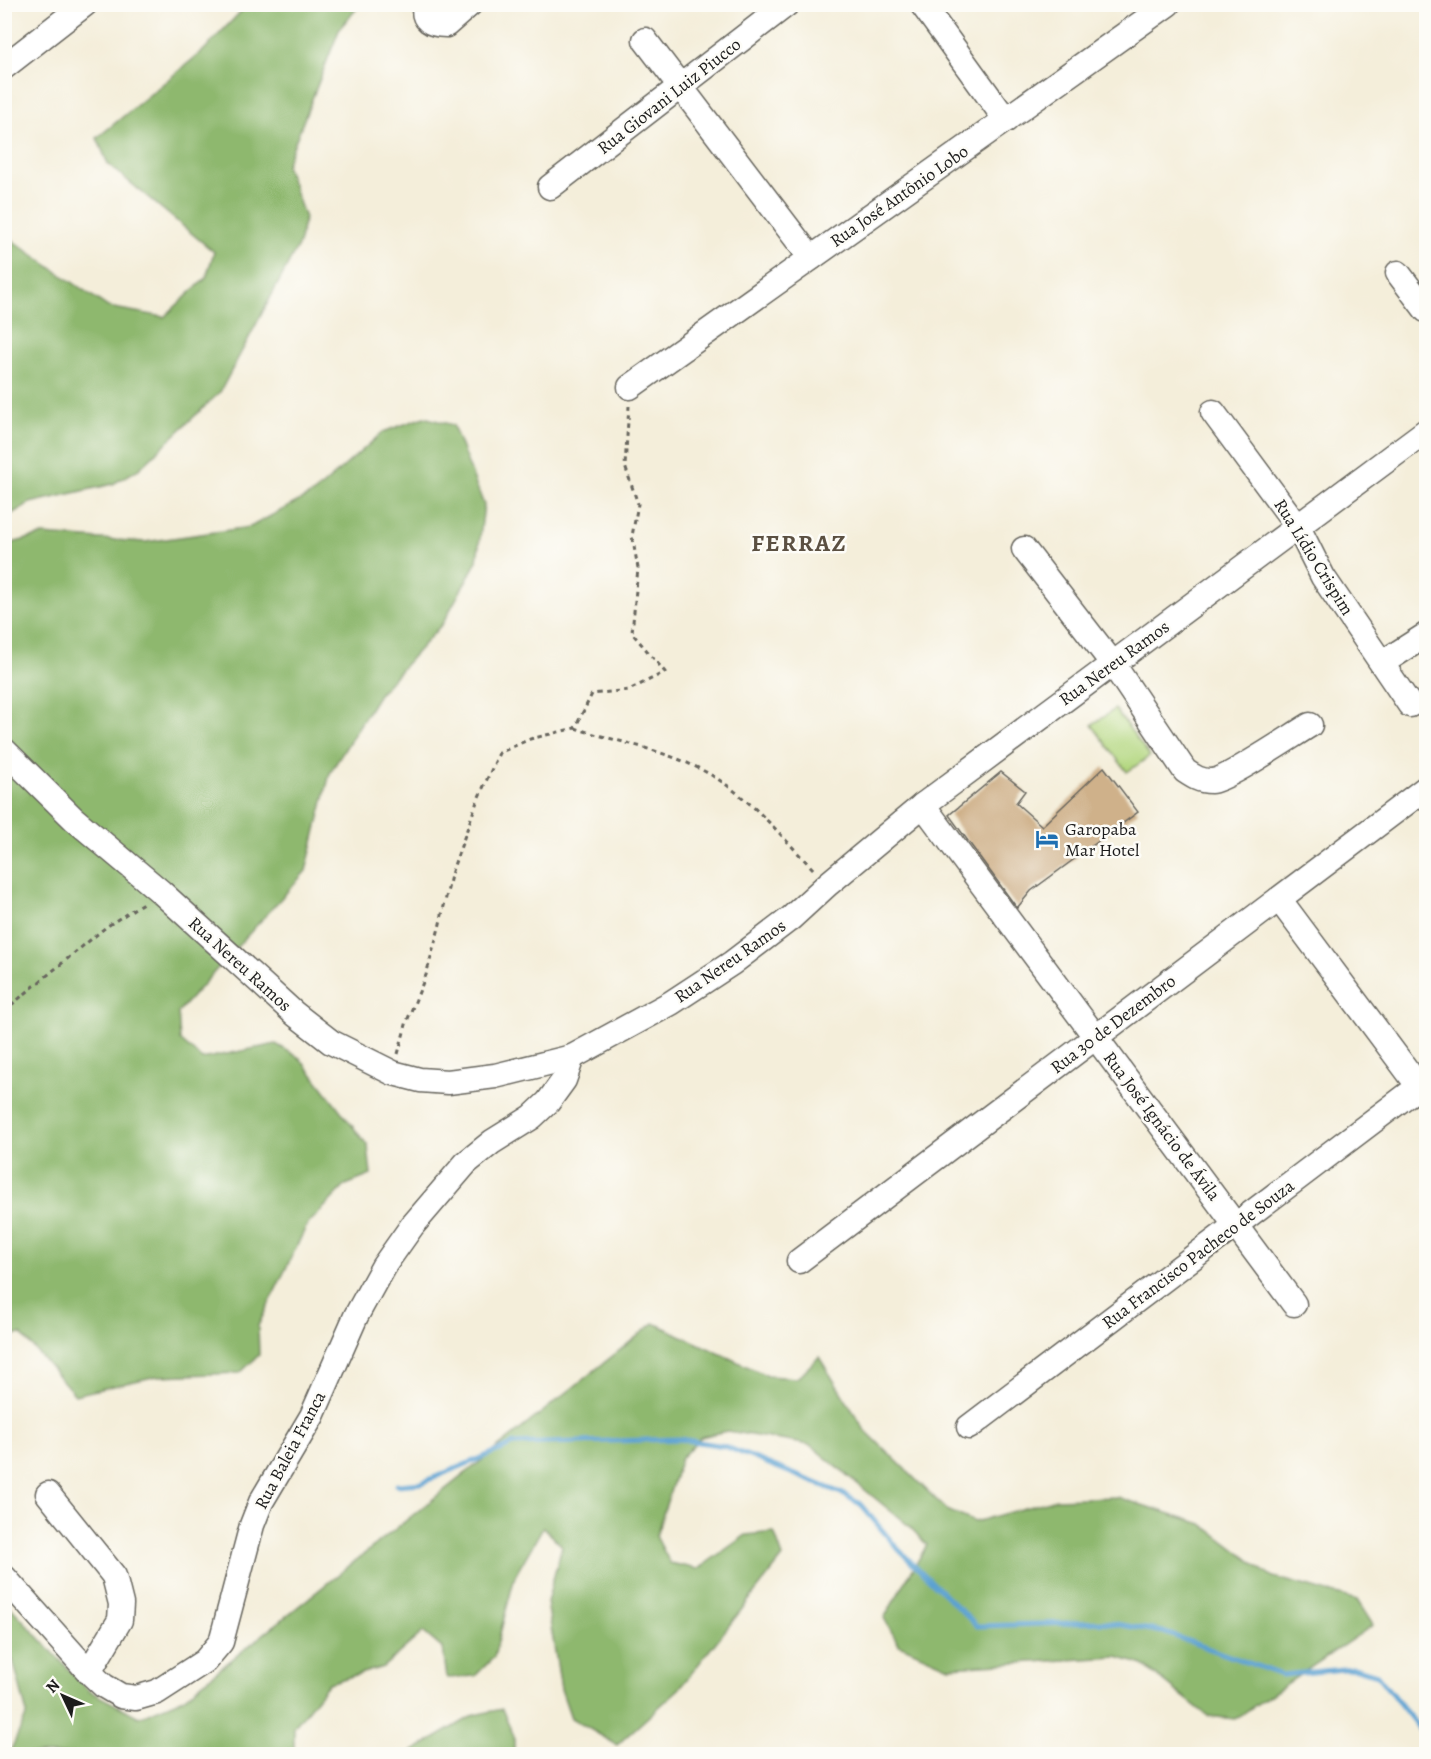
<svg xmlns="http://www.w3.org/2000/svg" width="1431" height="1759" viewBox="0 0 1431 1759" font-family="Alegreya,serif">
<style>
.green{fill:#b3d780;stroke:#687a4e;stroke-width:1.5}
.forest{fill:#8eb86e;stroke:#556a45;stroke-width:1.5}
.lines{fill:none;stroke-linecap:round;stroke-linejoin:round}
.stream{stroke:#5ca2d2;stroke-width:5}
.building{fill:#cfb18a}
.minor-casing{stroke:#68665e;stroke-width:27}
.path{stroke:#68665e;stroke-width:3;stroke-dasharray:4.5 4.5;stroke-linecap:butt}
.minor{stroke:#fff;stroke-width:24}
.labels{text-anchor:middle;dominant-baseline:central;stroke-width:5;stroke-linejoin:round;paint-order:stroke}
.street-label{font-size:18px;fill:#1c1c1c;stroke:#fdfcf7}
.poi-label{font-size:18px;fill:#1c1c1c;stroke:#fdfcf7;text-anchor:start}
.district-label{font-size:24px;font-weight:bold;letter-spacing:1.5px;fill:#5b5042;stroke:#fdfcf7}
</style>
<rect width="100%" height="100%" fill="#fdfcf7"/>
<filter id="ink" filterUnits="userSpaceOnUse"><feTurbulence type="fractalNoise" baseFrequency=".0167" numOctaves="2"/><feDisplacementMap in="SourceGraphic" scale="12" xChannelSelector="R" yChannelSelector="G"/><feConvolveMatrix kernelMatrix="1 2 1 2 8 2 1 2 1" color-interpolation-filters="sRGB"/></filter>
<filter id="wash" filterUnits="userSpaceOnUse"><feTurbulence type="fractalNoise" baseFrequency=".008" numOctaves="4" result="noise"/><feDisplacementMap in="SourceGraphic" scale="24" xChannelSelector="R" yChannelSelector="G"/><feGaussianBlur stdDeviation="1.35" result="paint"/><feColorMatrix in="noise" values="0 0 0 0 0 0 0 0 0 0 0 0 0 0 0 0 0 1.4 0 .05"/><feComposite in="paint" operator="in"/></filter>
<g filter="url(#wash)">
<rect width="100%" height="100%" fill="#f4eeda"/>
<!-- green -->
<path class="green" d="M1115,709L1150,756L1127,772L1092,725Z"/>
<!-- forest -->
<g class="forest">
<path d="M247,5H360L340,28L286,165L305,218L299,244L220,392L139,469L113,484L30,503L5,518V242L13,241L108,307L164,317L206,278L214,252L108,164L97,138L204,50Z"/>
<path d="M424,417L453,425L484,505L477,561L443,623L379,694L330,773L306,871L178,1012L180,1040L202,1059L276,1044L300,1058L368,1146L371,1175L346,1185L307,1225L258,1326L259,1355L240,1373L157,1376L75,1395L21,1334L5,1338L4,545L42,535L145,542L250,527L314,493L383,432Z"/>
<path d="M654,1323L768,1376L797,1378L819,1357L864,1429L947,1510L975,1522L1056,1499L1117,1497L1202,1524L1270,1576L1357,1600L1373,1625L1235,1719L1208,1716L1143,1665L1117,1657L949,1667L899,1645L884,1618L927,1545L909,1526L810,1445L727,1431L701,1437L681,1458L656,1536L670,1563L698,1569L746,1535L774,1532L783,1557L679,1689L617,1745L571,1718L561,1689L547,1602L562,1546L543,1527L515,1576L494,1657L475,1676L447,1678L443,1649L423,1632L383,1667L329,1683L294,1727V1754H9L27,1714L13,1660L5,1652L4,1600L89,1691L139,1717L182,1699Z"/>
<path d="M502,1709L514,1736V1754H408L474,1715Z"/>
</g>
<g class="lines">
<!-- stream -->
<path class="stream" d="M397,1485L421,1483L514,1444L679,1439L724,1446L841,1493L860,1504L899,1550L977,1626L1104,1622L1163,1632L1282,1675L1354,1668L1377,1675L1426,1737"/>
</g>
<g id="blocks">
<!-- building -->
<path class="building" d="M1104,767L1138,812L1031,891L1017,908L949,815L1001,772L1025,791L1016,803L1042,826Z"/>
</g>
</g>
<g filter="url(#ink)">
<use href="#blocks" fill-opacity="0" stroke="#68665e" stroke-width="1.5"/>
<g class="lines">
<!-- minor casing -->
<g class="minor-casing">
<g id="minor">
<path d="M425,4C421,21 432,25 446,25L470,4"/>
<path d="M922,4L1006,120"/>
<path d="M645,40L811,258"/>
<path d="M4,67L85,4"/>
<path d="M550,187L787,4"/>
<path d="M1398,273L1426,310"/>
<path d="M630,387L1168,4"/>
<path d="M1213,412L1298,527L1323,577L1410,705"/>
<path d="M1024,549L1113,664L1185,771C1194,777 1200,781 1211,781C1225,781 1293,735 1310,725"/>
<path d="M1382,663L1426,635"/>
<path d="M4,750L74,819L161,892L295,1014L331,1042L393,1073L420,1080L448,1082L495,1076L572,1057L671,1003L732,963L791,918L828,884L923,805L1426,431"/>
<path d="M923,805L1294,1304"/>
<path d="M1279,899L1426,1096"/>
<path d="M799,1261L1426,788"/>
<path d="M969,1427L1426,1081"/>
<path d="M48,1494L114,1576L121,1604L120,1620L89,1672"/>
<path d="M4,1577L89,1672L104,1686L121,1696L136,1698L157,1692L205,1661L221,1642L252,1525L261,1502L312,1416L356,1316L383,1267L412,1226L466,1163L492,1142L532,1117L548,1102L564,1080L572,1057"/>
</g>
</g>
<!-- path -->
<g class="path">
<path d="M575,728C617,742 662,749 702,770C747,793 780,835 815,871"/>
<path d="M4,1011L106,927L143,903"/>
<path d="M398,1054L407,1021L426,975L439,928L452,871L478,799L499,753L530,739L575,728L592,694L629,690L665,672L632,633L638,568L632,536L638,504L625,466L629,406"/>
</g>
<!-- minor -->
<use href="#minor" class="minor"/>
</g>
</g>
<!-- icons -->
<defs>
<g id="hotel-bare" transform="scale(1.8)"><path d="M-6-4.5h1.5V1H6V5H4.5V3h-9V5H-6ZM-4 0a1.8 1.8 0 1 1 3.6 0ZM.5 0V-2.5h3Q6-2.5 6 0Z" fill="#1f6fb2" stroke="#fdfcf7" stroke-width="2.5" paint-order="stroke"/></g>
</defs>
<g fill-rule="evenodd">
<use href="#hotel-bare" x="1047" y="839"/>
</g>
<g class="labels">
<!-- street labels -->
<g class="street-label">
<text transform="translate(669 96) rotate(-38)">Rua Giovani Luiz Piucco</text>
<text transform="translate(899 196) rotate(-35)">Rua José Antônio Lobo</text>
<text transform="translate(1314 557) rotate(58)">Rua Lídio Crispim</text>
<text transform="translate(1114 663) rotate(-36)">Rua Nereu Ramos</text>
<text transform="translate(730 961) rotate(-35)">Rua Nereu Ramos</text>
<text transform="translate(240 964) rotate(42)">Rua Nereu Ramos</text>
<text transform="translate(1113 1024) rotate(-37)">Rua 30 de Dezembro</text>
<text transform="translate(1162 1126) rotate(53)">Rua José Ignácio de Ávila</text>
<text transform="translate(1198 1254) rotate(-37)">Rua Francisco Pacheco de Souza</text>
<text transform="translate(290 1450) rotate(-62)">Rua Baleia Franca</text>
</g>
<!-- poi labels -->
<g class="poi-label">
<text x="1065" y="829">Garopaba<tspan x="1065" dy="21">Mar Hotel</tspan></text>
</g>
<!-- district labels -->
<g class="district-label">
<text x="799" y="543">FERRAZ</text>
</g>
</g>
<!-- margin -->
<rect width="1431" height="1759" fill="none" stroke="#fdfcf7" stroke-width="24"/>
<!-- north arrow -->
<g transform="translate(63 1696) rotate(314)" stroke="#fdfcf7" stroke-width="4.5" paint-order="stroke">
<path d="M0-4.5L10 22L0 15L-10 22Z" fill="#1c1c1c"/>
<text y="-9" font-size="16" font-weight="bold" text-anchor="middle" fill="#1c1c1c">N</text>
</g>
</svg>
